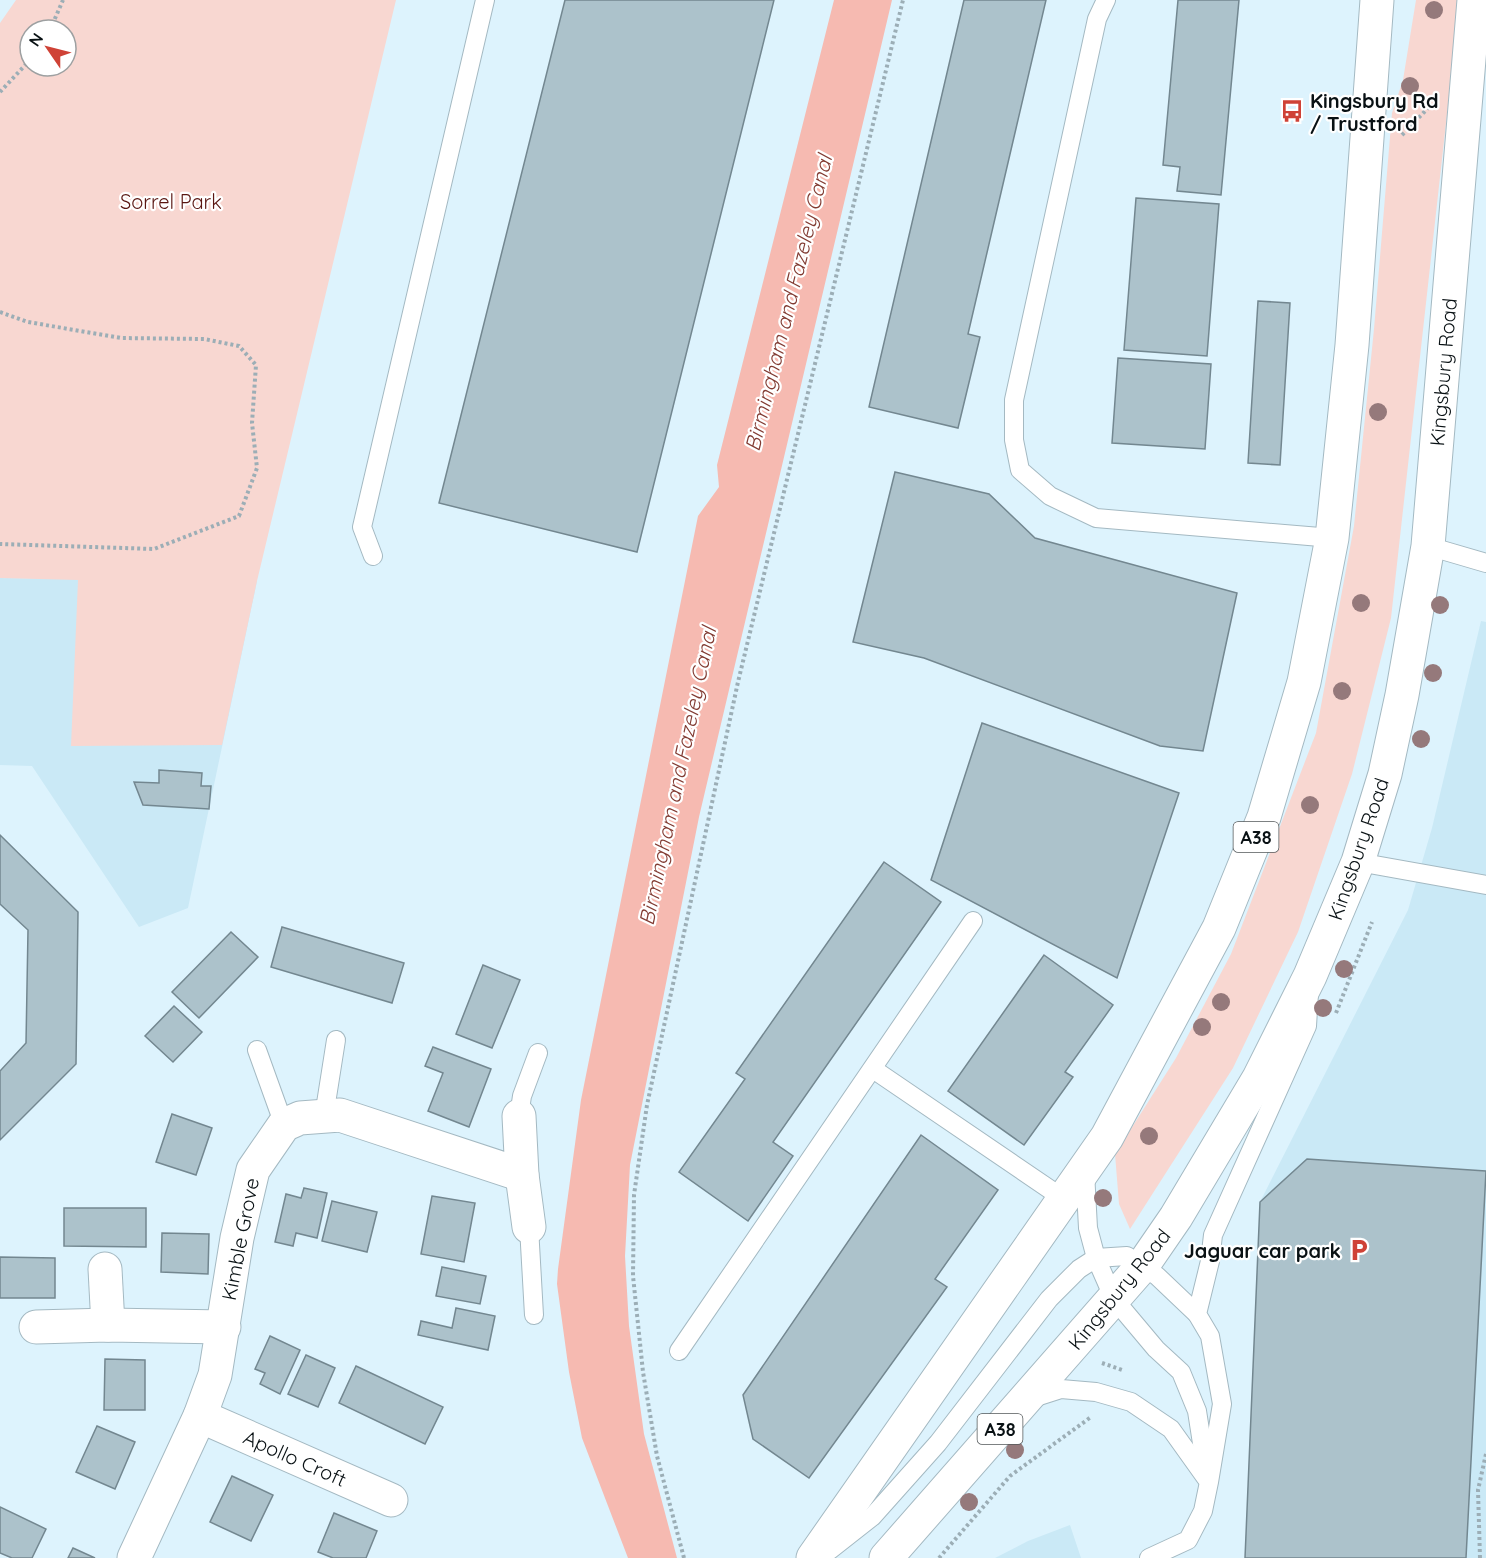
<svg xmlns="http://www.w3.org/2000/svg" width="1486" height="1558" viewBox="0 0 1486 1558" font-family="Quicksand,sans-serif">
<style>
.built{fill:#cae9f6}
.green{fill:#f8d7d1;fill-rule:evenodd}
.water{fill:#f6bab1}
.building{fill:#acc2cb;stroke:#738790;stroke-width:1.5}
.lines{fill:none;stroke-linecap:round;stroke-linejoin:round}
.lane-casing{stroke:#a4b9c2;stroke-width:20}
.street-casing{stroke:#a4b9c2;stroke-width:35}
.highway-casing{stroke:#a4b9c2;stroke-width:35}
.path{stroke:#9caeb6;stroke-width:4;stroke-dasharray:3 3;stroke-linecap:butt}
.lane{stroke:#fff;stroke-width:18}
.street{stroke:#fff;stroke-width:33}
.highway{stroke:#fff;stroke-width:33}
.tree{fill:#95797b}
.labels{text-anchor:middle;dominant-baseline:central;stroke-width:4.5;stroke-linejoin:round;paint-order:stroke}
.shield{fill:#fff;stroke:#53585a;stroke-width:1.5}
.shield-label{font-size:18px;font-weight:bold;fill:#091114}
.poi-label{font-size:20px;font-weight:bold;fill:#091114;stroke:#fff;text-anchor:start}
.park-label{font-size:20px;fill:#5a1611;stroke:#fff}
.street-label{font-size:20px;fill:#091114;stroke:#fff}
.water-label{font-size:21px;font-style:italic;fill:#823b32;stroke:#fff}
</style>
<rect width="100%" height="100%" fill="#ddf3fd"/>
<!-- built -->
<g class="built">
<path d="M0,578L257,581L188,908L139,927L32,766L0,765Z"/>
<path d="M1481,621L1486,622V1558H1245L1260,1202L1408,910L1432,828Z"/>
<path d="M1070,1525L1081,1558H995L1028,1541Z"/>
</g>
<!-- green -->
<g class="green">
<path d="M16,0H396L257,581L222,745L71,746L78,580L0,578V23ZM30,30H66V66H30Z"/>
<path d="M1416,0H1457L1452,69L1391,618L1352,774L1298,932L1233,1068L1130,1229L1119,1204L1115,1154L1176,1058L1231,954L1316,733L1354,526L1374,329L1392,113L1403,80Z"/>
</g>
<!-- water -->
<path class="water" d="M834,0H892L699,817L630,1165L625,1256L629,1326L644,1434L677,1558H628L582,1438L569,1372L557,1284L558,1269L581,1100L698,516L719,487L717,465Z"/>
<!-- building -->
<g class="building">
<path d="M565,0H774L637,552L439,503Z"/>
<path d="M964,0H1046L968,334L980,337L958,428L869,407Z"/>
<path d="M1178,0H1239L1221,195L1177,191L1180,167L1163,165Z"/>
<path d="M1136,198L1219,204L1207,356L1124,350Z"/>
<path d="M1258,301L1290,303L1280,465L1248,463Z"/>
<path d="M1118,358L1211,364L1205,449L1112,443Z"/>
<path d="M895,472L989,494L1035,538L1237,593L1203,751L1160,746L924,658L853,642Z"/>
<path d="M982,723L1179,793L1117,978L931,880Z"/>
<path d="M159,770L202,773L201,786H211L209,809L143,805L134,782L159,783Z"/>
<path d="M0,835L78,912L76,1064L0,1140V1071L26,1043L28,930L0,904Z"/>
<path d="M884,862L941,902L773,1142L793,1156L748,1221L679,1172L745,1079L736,1073Z"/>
<path d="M282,927L404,963L392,1003L271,967Z"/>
<path d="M231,932L258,957L199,1018L172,992Z"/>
<path d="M1044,955L1113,1005L1065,1072L1073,1077L1024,1145L948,1091Z"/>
<path d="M483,965L520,980L492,1048L456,1034Z"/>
<path d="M174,1006L202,1032L173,1062L145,1036Z"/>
<path d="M433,1047L491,1069L469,1127L428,1111L443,1073L425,1066Z"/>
<path d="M172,1114L212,1128L196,1175L156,1162Z"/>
<path d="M921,1135L998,1190L935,1279L947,1287L809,1478L753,1439L743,1395Z"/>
<path d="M1307,1159L1486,1171L1466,1558H1245L1260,1202Z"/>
<path d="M304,1188L327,1193L317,1238L296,1233L293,1246L275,1242L286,1194L301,1198Z"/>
<path d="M432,1196L475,1203L464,1262L421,1254Z"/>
<path d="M332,1201L377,1212L367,1252L322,1241Z"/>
<path d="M64,1208H146V1247L64,1246Z"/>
<path d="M162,1233L209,1234L208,1274L161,1272Z"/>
<path d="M0,1257L55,1258V1298H0Z"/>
<path d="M442,1267L486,1276L480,1304L436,1296Z"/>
<path d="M456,1308L495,1316L488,1350L418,1335L421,1321L452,1328Z"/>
<path d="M270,1336L300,1350L280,1394L260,1384L265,1373L255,1369Z"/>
<path d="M306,1355L335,1368L318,1407L288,1394Z"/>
<path d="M105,1359L145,1360V1410H104Z"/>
<path d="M356,1366L443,1407L425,1444L339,1403Z"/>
<path d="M97,1426L135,1442L115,1489L76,1472Z"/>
<path d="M232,1476L273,1495L251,1541L210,1522Z"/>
<path d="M0,1507L46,1529L32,1558H12L0,1553Z"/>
<path d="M334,1513L377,1531L366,1558H333L318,1552Z"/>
<path d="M73,1548L95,1558H68Z"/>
</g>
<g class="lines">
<!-- lane casing -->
<g class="lane-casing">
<g id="lane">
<path d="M1106,0L1097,19L1014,400V440L1020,470L1050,496L1096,518L1332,538"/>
<path d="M1428,546L1486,563"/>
<path d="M373,556L362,527L485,0"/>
<path d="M1358,862L1486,885"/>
<path d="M257,1050L284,1125"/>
<path d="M873,1069L1064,1199"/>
<path d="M324,1116L336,1040"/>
<path d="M519,1116L522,1096L538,1053"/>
<path d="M1085,1172L1088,1228L1096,1258L1114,1299L1156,1349L1181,1372L1197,1411L1206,1469"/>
<path d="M529,1227L534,1315"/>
<path d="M679,1351L973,921"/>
<path d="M1033,1398L1061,1389L1096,1392L1131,1402L1171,1429L1206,1478"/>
<path d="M830,1550L872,1517L938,1443L1049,1299L1079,1269L1096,1258L1127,1256L1157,1276L1197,1314"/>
<path d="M1149,1558L1188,1540L1203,1511L1209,1482L1222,1404L1210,1336L1197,1314L1210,1261L1213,1235L1307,1026L1309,993"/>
</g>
</g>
<!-- street casing -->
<g class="street-casing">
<g id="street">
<path d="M522,1175L529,1227"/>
<path d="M105,1269L108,1325"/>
<path d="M36,1327L108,1325L224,1327"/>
<path d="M200,1416L391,1500"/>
<path d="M134,1558L200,1416L215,1375L237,1238L253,1170L284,1125L300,1118L340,1115L522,1175L519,1116"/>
</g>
</g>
<!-- highway casing -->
<g class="highway-casing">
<g id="highway">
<path d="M813,1558L1107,1137L1219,928L1264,817L1304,682L1332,538L1352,345L1377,0"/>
<path d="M886,1558L1143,1265L1176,1217L1259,1078L1310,976L1358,862L1385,774L1402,695L1428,546L1474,0"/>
</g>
</g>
<!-- path -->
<g class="path">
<path d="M50,30L63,0"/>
<path d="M0,92L30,60"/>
<path d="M1402,135L1430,106"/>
<path d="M0,312L28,322L121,338L204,339L239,346L256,365L252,423L257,468L239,516L154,549L0,544"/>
<path d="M1336,1013L1372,922"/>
<path d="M1102,1363L1122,1370"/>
<path d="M684,1558L657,1456L643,1372L633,1276L634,1195L647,1105L738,682L903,0"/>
<path d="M939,1558L1010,1476L1091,1417"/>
<path d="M1480,1558L1478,1490L1486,1454"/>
</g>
<!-- lane -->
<use href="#lane" class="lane"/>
<!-- street -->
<use href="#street" class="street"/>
<!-- highway -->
<use href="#highway" class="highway"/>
</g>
<!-- trees -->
<g class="tree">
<circle cx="1434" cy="10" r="9"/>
<circle cx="1410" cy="86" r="9"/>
<circle cx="1378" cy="412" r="9"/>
<circle cx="1361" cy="603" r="9"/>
<circle cx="1440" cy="605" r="9"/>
<circle cx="1433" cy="673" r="9"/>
<circle cx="1342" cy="691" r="9"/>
<circle cx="1421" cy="739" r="9"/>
<circle cx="1310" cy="805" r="9"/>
<circle cx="1344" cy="969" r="9"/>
<circle cx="1221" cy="1002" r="9"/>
<circle cx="1323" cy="1008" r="9"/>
<circle cx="1202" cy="1027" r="9"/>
<circle cx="1149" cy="1136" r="9"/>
<circle cx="1103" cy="1198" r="9"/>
<circle cx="1015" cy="1450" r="9"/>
<circle cx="969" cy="1502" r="9"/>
</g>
<!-- icons -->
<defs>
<g id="bus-bare" transform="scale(1.8)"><path d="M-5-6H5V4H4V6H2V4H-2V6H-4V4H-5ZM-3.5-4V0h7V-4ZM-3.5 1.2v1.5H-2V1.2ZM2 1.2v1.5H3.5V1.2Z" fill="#cf4236" stroke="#fff" stroke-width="2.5" paint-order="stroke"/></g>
<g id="parking-bare" transform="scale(1.8)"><path d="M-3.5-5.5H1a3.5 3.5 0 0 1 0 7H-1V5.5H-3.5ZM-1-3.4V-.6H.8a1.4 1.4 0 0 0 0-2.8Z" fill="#cf4236" stroke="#fff" stroke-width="2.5" paint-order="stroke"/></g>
</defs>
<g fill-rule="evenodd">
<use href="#bus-bare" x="1292" y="111"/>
<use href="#parking-bare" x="1359" y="1250"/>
</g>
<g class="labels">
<!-- shield labels -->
<g class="shield">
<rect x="1233.5" y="822" width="45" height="30" rx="4.5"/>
<rect x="977.5" y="1414" width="45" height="30" rx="4.5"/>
</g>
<g class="shield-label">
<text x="1256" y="837">A38</text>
<text x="1000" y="1429">A38</text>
</g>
<!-- poi labels -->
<g class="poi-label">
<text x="1310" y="100">Kingsbury Rd<tspan x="1310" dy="23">/ Trustford</tspan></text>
<text x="1341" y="1250" text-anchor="end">Jaguar car park</text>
</g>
<!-- park labels -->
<g class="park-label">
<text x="171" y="201">Sorrel Park</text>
</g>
<!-- street labels -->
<g class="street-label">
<text transform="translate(1443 372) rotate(-85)">Kingsbury Road</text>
<text transform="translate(1358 849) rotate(-71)">Kingsbury Road</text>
<text transform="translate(240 1239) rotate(-79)">Kimble Grove</text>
<text transform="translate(1119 1289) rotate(-51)">Kingsbury Road</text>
<text transform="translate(295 1458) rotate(24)">Apollo Croft</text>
</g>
<!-- water labels -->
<g class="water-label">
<text transform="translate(788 303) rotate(-76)">Birmingham and Fazeley Canal</text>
<text transform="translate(677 776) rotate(-78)">Birmingham and Fazeley Canal</text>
</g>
</g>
<!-- north arrow -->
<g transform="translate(48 48) rotate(305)"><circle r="28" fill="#ffffff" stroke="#9da0a1" stroke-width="1.5"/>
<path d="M0-4.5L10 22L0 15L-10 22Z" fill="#cf4236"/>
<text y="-9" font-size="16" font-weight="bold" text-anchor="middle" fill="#091114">N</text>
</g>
</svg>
